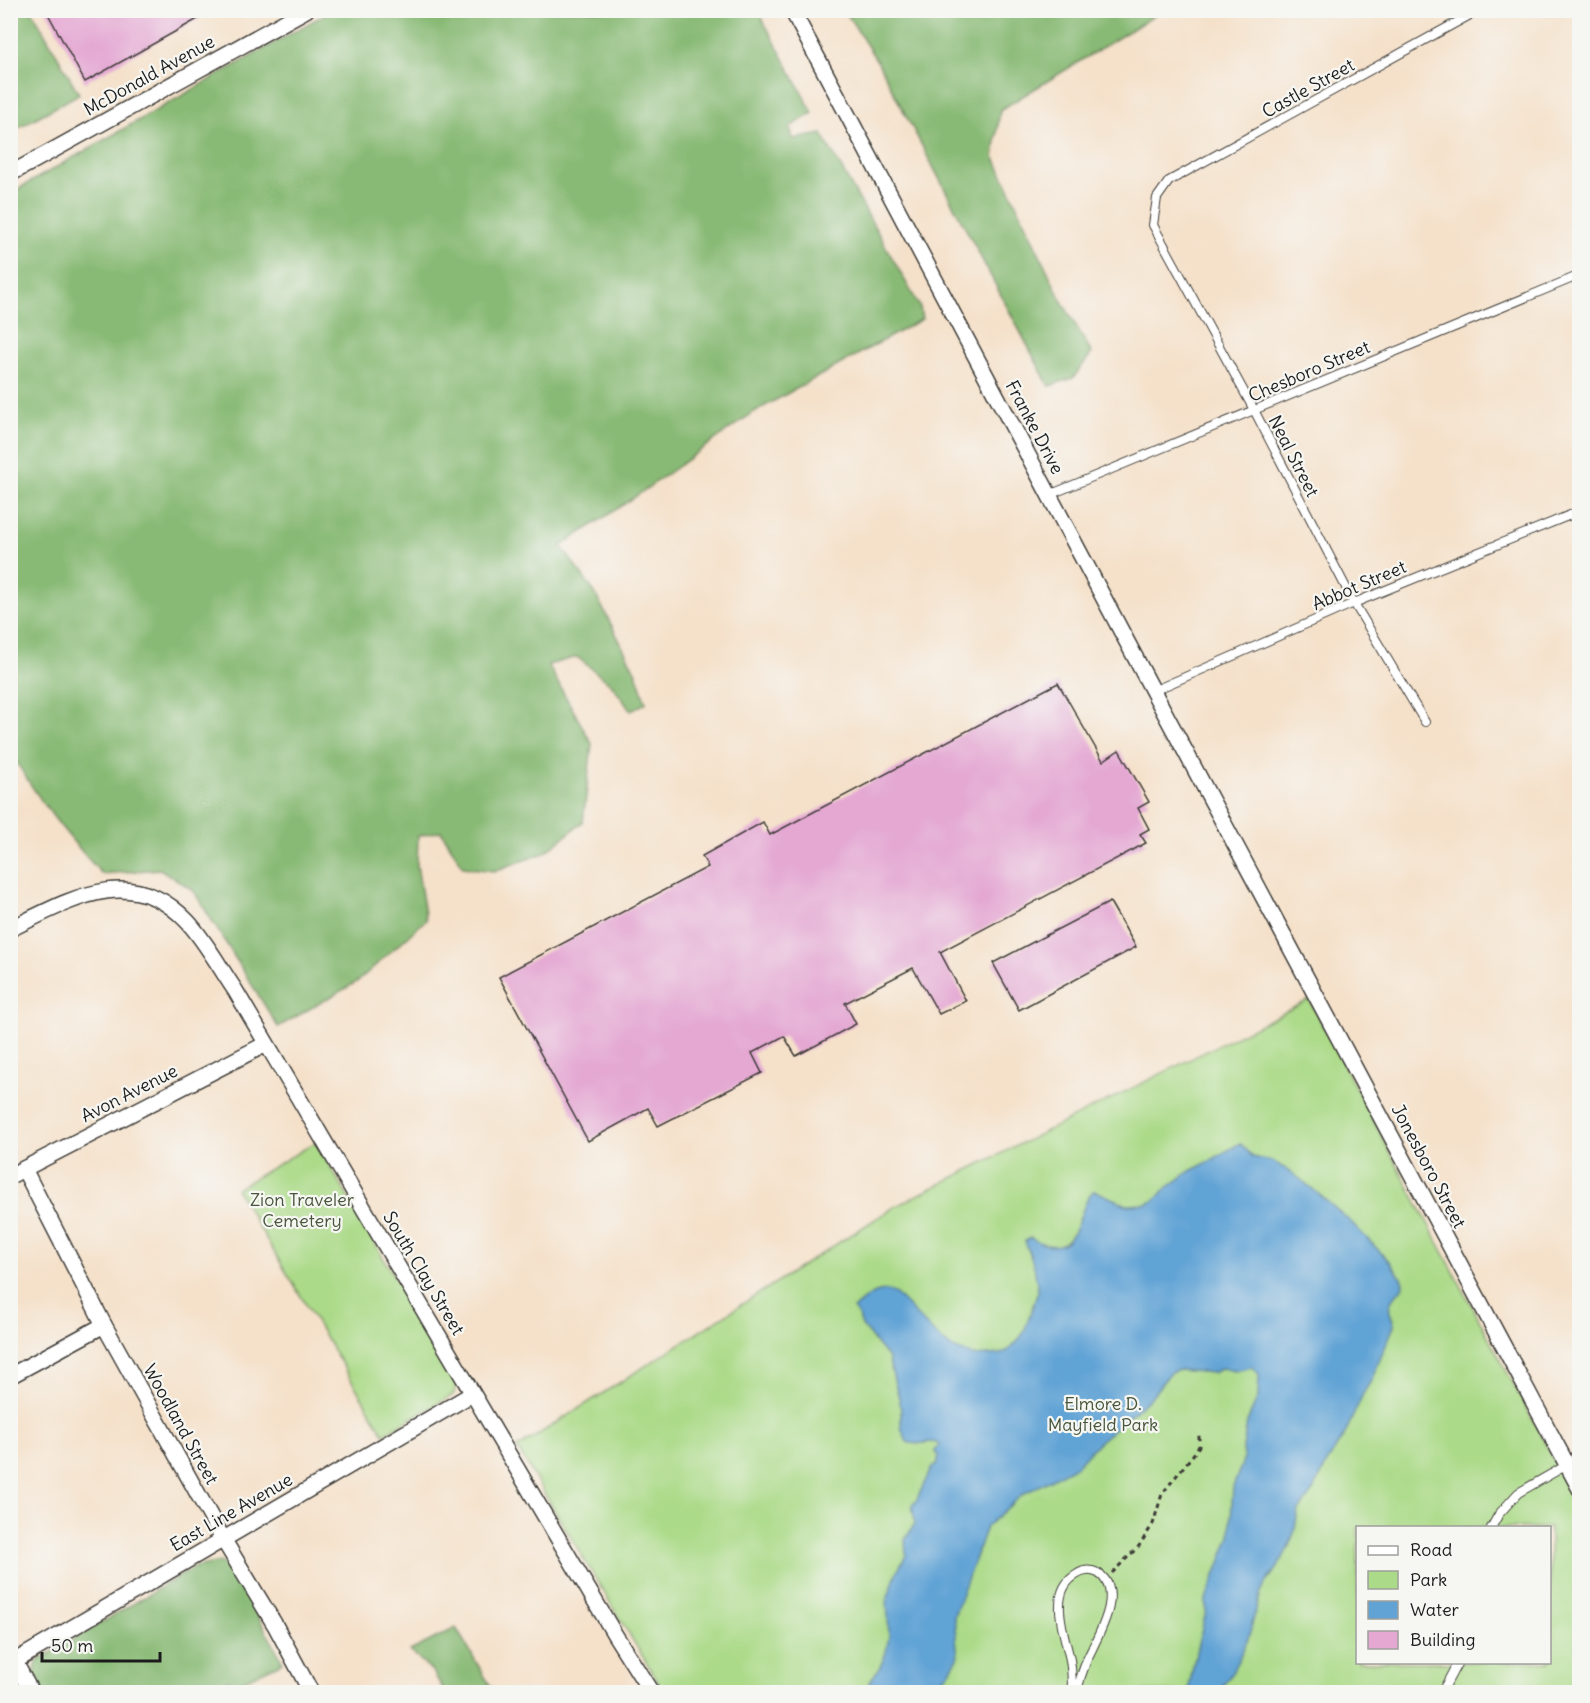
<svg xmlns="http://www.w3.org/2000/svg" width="1590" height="1703" viewBox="0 0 1590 1703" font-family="Delius,sans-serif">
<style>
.green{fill:#abda88;stroke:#647b52;stroke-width:1.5;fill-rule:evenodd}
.forest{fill:#88ba74;stroke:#526b48;stroke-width:1.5}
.water{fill:#61a3d5;stroke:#3e6078;stroke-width:1.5}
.building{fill:#e4a8d3}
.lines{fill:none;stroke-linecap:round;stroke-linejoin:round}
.lane-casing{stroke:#3d3a36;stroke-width:10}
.street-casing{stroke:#3d3a36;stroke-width:18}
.path{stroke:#3d3a36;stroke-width:3;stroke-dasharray:4.5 4.5;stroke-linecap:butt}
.lane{stroke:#fff;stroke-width:8}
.street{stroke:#fff;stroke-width:15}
.labels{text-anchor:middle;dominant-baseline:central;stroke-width:4.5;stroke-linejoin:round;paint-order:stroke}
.street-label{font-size:18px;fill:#1c1c1c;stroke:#f6f6f2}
.park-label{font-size:18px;fill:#47553c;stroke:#f6f6f2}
</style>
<rect width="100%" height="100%" fill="#f6f6f2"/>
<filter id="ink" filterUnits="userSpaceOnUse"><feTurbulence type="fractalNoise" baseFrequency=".0167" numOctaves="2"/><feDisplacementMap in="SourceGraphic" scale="12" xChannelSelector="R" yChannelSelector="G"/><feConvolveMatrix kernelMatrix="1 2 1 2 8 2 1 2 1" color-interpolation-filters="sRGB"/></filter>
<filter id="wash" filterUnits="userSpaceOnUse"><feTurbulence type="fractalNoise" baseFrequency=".008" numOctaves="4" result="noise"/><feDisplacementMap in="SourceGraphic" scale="24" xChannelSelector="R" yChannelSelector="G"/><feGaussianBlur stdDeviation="1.35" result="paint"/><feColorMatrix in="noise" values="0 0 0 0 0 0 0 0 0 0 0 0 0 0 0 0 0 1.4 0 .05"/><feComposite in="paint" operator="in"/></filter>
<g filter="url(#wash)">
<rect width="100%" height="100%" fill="#f5e1ca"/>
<!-- green -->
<g class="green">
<path d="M1309,1000L1579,1507V1692H664L517,1448L896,1206ZM1358,1528H1550V1662H1358Z"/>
<path d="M316,1142L457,1385L453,1395L384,1434L236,1189Z"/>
</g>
<!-- forest -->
<g class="forest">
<path d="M11,10L32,11L79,94L11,132Z"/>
<path d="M332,10L758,11L813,113L790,127L793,139L822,134L920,307L922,319L754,412L635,497L561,546L595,593L636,673L646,703L631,711L612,685L577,657L548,665L592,744L583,822L544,853L494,871L463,867L441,831L418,836L417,865L426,920L357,982L278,1027L193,890L160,869L102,874C67,836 36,798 11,752V193Z"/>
<path d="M845,11H1162L1000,110L994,156L1061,300L1092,353L1073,378L1049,386L877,61Z"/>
<path d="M220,1562L233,1571L283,1662L236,1684L229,1680L204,1692H43L34,1674L37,1661L195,1567Z"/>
<path d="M456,1628L494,1692H445L433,1672L410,1651Z"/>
</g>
<!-- water -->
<path class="water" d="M1240,1143L1253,1157L1274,1162L1291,1172L1314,1190L1351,1222L1391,1263C1395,1271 1403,1276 1403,1286C1398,1294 1387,1301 1390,1312C1391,1317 1394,1320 1394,1326L1371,1381L1363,1394L1345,1434L1332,1454L1313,1491L1298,1512L1294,1533L1288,1548L1277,1569L1266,1582L1261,1592L1248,1639L1233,1671L1219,1692H1188L1196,1652L1206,1612V1600L1230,1536L1233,1487L1244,1458L1243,1448L1247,1422L1258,1397L1259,1374L1252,1367L1235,1371L1222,1368L1213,1373L1179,1370L1170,1373L1151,1397L1097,1444L1076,1466L1022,1495L986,1527L954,1616L958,1658L948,1674L941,1680C940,1684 940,1685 936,1688C922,1696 880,1693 863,1692L881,1665L886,1652L889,1636L887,1600L896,1574L906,1555L905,1540L915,1523L912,1505L916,1501L932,1467L938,1463V1455L935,1453V1451L939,1446L937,1443C924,1440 921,1447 907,1442L901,1427V1410L899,1398L888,1358L862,1326L858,1315L853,1309C865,1298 881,1285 896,1294L933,1332L950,1347L974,1356L1000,1354L1007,1351L1017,1342L1024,1332L1038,1291L1034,1266L1025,1241L1031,1238C1035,1241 1039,1242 1044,1244C1080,1256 1077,1206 1093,1191H1096L1127,1205L1147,1204L1155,1200L1163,1191L1190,1171L1210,1161Z"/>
<g id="blocks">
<!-- building -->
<g class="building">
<path d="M46,10H214L85,82Z"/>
<path d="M1058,683L1103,761L1119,750L1149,802L1138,808L1149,829L1140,834L1146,843L940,952L966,1001L939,1014L913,968L845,1003L856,1024L796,1056L784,1036L752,1053L762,1073L658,1126L648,1108L588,1141L499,977L708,867L702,856L763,822L770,835Z"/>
<path d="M1110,902L1136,947L1019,1010L993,963Z"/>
</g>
</g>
</g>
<g filter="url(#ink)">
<use href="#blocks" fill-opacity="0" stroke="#3d3a36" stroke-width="1.5"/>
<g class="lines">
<!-- lane casing -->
<g class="lane-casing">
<g id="lane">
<path d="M1049,495L1580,275"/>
<path d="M1153,691L1354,603L1580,511"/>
<path d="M1425,722L1354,603L1254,410L1153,225L1157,198L1169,181L1479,10"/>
<path d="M1491,1528L1499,1514L1518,1493L1567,1465"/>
<path d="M1072,1692C1072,1682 1072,1671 1070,1660C1065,1635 1047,1592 1076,1575C1083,1570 1090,1569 1098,1573C1127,1592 1095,1640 1086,1662C1082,1672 1079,1682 1077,1692"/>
<path d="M1442,1692L1458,1662"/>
</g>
</g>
<!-- street casing -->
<g class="street-casing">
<g id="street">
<path d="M792,10L1153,691L1580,1489"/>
<path d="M10,174L306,10"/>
<path d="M10,929C70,900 131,862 187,921C205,940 220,968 235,990L615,1635L651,1692"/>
<path d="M24,1169L104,1325L223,1539L275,1625L311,1692"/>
<path d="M10,1176L266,1044"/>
<path d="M10,1376L104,1325"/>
<path d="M15,1662L31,1692"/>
<path d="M10,1664L472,1394"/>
</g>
</g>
<!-- path -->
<path class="path" d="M1112,1573L1139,1546L1153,1524L1162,1494L1196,1451L1199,1446V1434"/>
<!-- lane -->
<use href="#lane" class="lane"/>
<!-- street -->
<use href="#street" class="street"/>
</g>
</g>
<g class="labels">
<!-- street labels -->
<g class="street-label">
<text transform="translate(149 75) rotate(-29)">McDonald Avenue</text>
<text transform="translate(1308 88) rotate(-29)">Castle Street</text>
<text transform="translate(1309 371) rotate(-23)">Chesboro Street</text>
<text transform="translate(1035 427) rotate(62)">Franke Drive</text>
<text transform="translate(1294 456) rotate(63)">Neal Street</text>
<text transform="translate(1359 585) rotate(-23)">Abbot Street</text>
<text transform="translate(129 1093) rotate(-27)">Avon Avenue</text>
<text transform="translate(1429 1166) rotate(62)">Jonesboro Street</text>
<text transform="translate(424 1273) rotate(59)">South Clay Street</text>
<text transform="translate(181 1424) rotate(61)">Woodland Street</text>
<text transform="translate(231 1512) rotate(-30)">East Line Avenue</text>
</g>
<!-- park labels -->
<g class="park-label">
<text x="302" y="1199">Zion Traveler<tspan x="302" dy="21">Cemetery</tspan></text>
<text x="1103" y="1403">Elmore D.<tspan x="1103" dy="21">Mayfield Park</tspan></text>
</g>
</g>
<!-- margin -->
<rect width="1590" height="1703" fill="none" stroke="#f6f6f2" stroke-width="36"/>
<!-- legend -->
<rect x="1356" y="1526" width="195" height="138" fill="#f6f6f2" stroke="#9f9f9c" stroke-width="1.5"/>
<rect x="1368" y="1546" width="30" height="9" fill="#ffffff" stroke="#9f9f9c" stroke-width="1.5"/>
<text x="1410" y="1556" font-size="18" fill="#1c1c1c">Road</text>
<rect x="1368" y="1571" width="30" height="18" fill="#abda88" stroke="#9f9f9c" stroke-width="1.5"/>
<text x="1410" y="1586" font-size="18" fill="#1c1c1c">Park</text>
<rect x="1368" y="1601" width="30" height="18" fill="#61a3d5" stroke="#9f9f9c" stroke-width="1.5"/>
<text x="1410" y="1616" font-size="18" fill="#1c1c1c">Water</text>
<rect x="1368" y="1631" width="30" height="18" fill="#e4a8d3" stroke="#9f9f9c" stroke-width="1.5"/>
<text x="1410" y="1646" font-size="18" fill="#1c1c1c">Building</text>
<!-- scale -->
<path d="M42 1652v9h118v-9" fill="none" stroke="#1c1c1c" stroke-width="3"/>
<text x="51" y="1652" font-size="18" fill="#1c1c1c" stroke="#f6f6f2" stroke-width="4.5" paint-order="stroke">50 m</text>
</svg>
